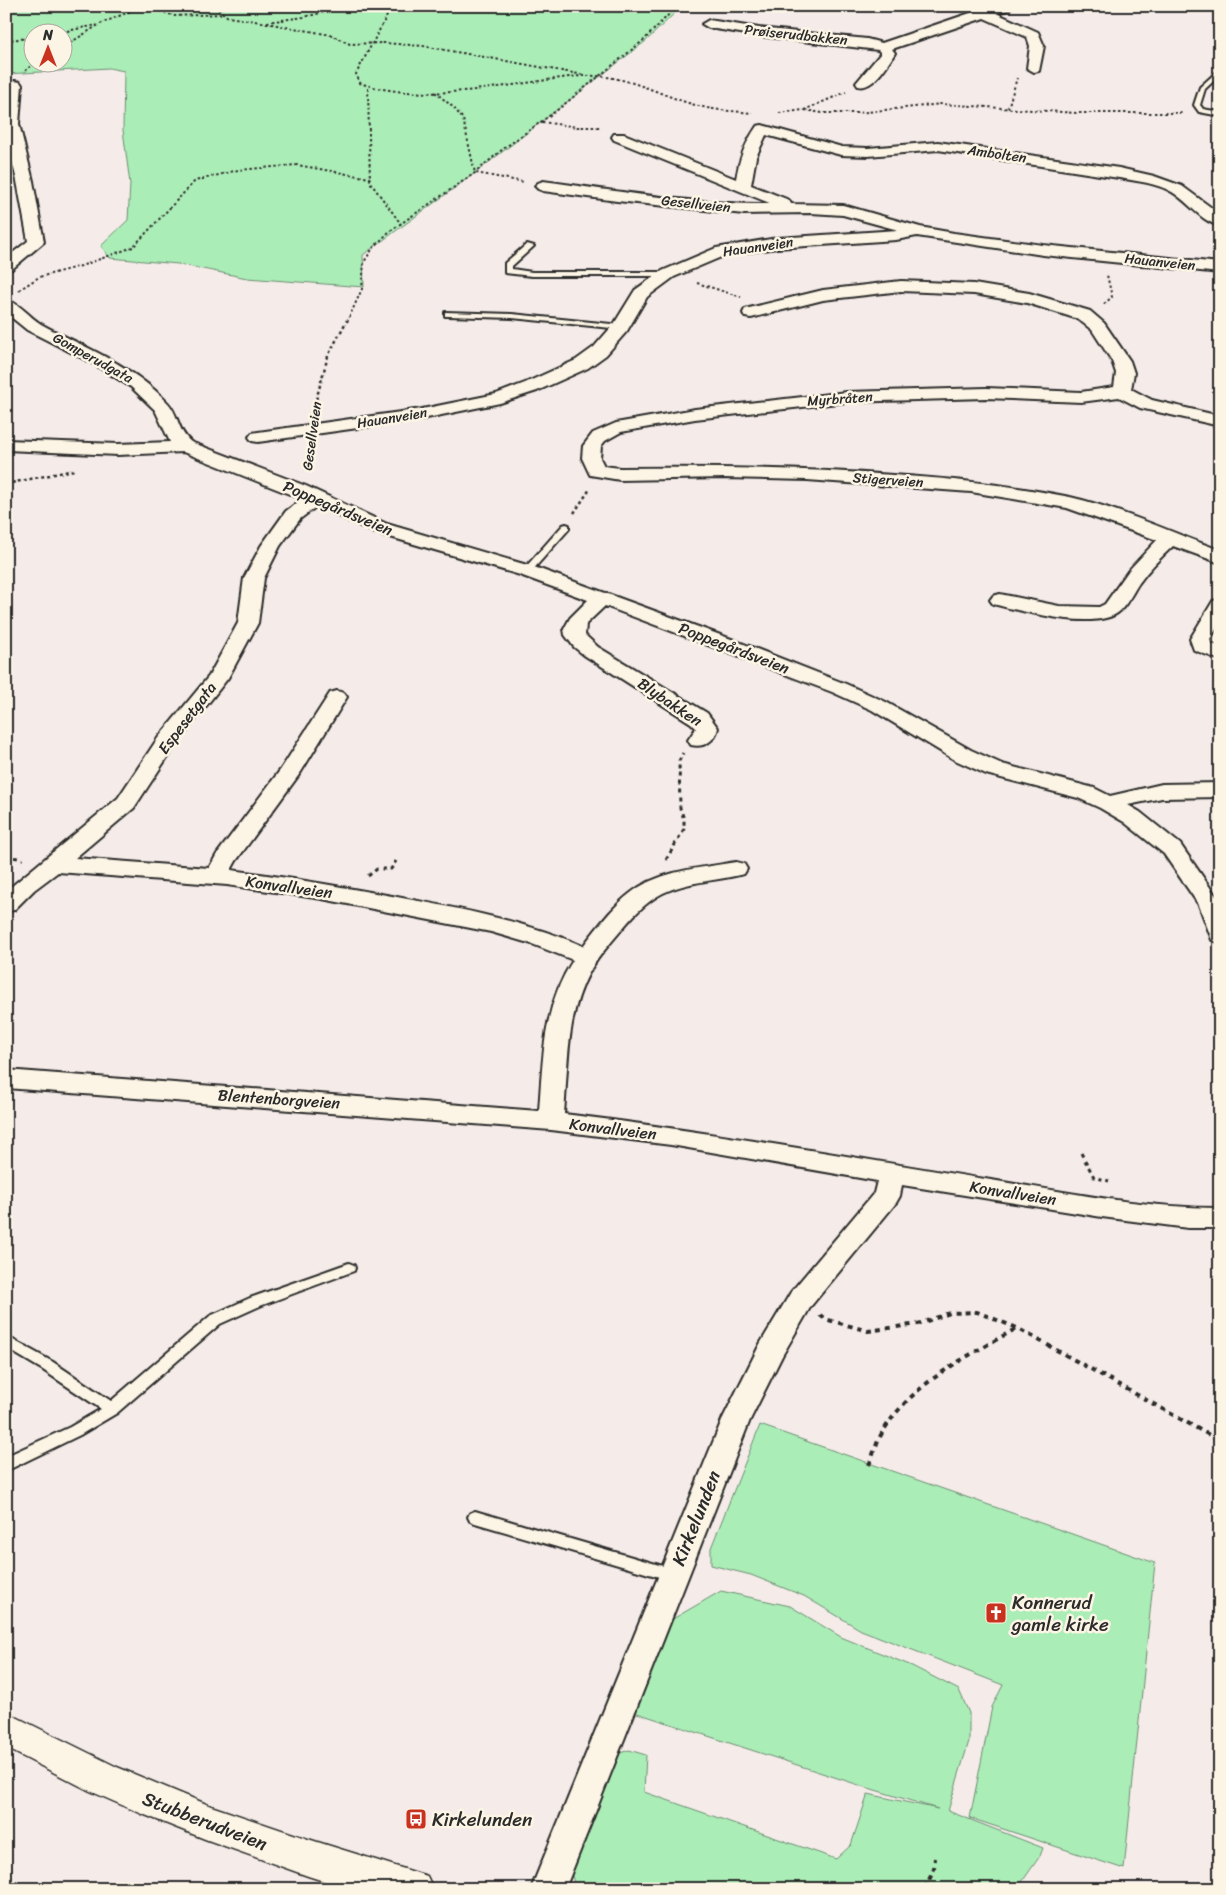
<svg xmlns="http://www.w3.org/2000/svg" width="1226" height="1895" viewBox="0 0 1226 1895" font-family="Sriracha,sans-serif">
<style>
.green{fill:#abedb7;stroke:#6b8c71;fill-rule:evenodd}
.lines{fill:none;stroke-linecap:round;stroke-linejoin:round}
.service-casing{stroke:#2b2b2b;stroke-width:4}
.minor-casing{stroke:#2b2b2b;stroke-width:4}
.secondary-casing{stroke:#2b2b2b;stroke-width:3}
.path-far3{stroke:#2b2b2b;stroke-width:2;stroke-dasharray:2.5 2.5;stroke-linecap:butt}
.path-far2{stroke:#2b2b2b;stroke-width:2.5;stroke-dasharray:3 3;stroke-linecap:butt}
.path-far1{stroke:#2b2b2b;stroke-width:3;stroke-dasharray:4 4;stroke-linecap:butt}
.path{stroke:#2b2b2b;stroke-width:4;stroke-dasharray:5 5;stroke-linecap:butt}
.service{fill:#fcf5e5;fill-rule:evenodd}
.minor{fill:#fcf5e5;fill-rule:evenodd}
.secondary{fill:#fcf5e5;fill-rule:evenodd}
.labels{text-anchor:middle;dominant-baseline:central;stroke-width:5;stroke-linejoin:round;paint-order:stroke}
.far-street-label{font-size:14px;fill:#2b2b2b;stroke:#fcf5e5}
.street-label{font-size:16px;fill:#2b2b2b;stroke:#fcf5e5}
.near-street-label{font-size:19px;fill:#2b2b2b;stroke:#fcf5e5}
.near-poi-label{font-size:19px;fill:#2b2b2b;stroke:#fcf5e5;text-anchor:start}
</style>
<rect width="100%" height="100%" fill="#f5ece9"/>
<filter id="ink" filterUnits="userSpaceOnUse"><feTurbulence type="fractalNoise" baseFrequency=".02" numOctaves="2"/><feDisplacementMap in="SourceGraphic" scale="10" xChannelSelector="R" yChannelSelector="G"/><feConvolveMatrix kernelMatrix="1 2 1 2 8 2 1 2 1" color-interpolation-filters="sRGB"/></filter>
<g filter="url(#ink)">
<!-- green -->
<g class="green">
<path d="M6,6H115C154,14 199,13 237,6H682L646,41L475,173L363,255L364,287L247,278L178,264L110,258L101,246L128,220L130,184L123,130L124,71L109,68L6,74ZM32,32H62V62H32Z"/>
<path d="M760,1425L1155,1563L1124,1869L970,1818L992,1707L1003,1685L861,1630L804,1596L751,1575L711,1565V1548Z"/>
<path d="M721,1591L790,1606L841,1637L912,1666L959,1690L969,1713V1741L948,1811L1043,1848L1040,1856L1017,1889H576L571,1873L617,1754L629,1750L646,1755L644,1792L836,1859L851,1845L868,1794L938,1809L865,1787L634,1712L671,1620Z"/>
</g>
<g class="lines">
<!-- service casing -->
<g class="service-casing">
<g id="service">
<path d="M1220,69V75L1205,89L1200,105L1203,109L1220,112V116L1199,112L1194,105L1200,87Z"/>
<path d="M527,244L534,246L512,266V269L532,272H668L672,274L668,276H532L505,273V263Z"/>
<path d="M445,312L512,314L621,325L625,327L621,329L512,318L448,316H445Z"/>
<path d="M566,524L569,525V529L530,573H524V569L563,525Z"/>
<path d="M349,1263L354,1265L355,1268L354,1271L260,1306L220,1324L117,1413L80,1435L6,1471V1458L13,1453L70,1427L101,1409L43,1370L6,1348V1336L53,1362L111,1401L210,1316L250,1298Z"/>
<path d="M475,1511L673,1569L678,1571L680,1575L678,1579L673,1581L475,1523L470,1521L468,1517L470,1513Z"/>
</g>
</g>
<!-- minor casing -->
<g class="minor-casing">
<g id="minor">
<path d="M991,6H1012L1010,9L996,13L1038,32L1044,46L1039,71L1034,72L1027,68L1030,46L1027,37L984,18L892,49L895,53C888,64 873,90 858,86L856,83L881,53L878,50L759,36L709,28L702,24L709,20L759,28L867,39L882,43Z"/>
<path d="M15,81L20,82L22,85L19,124L33,181L44,242L12,269L6,271V258L28,241L17,181L6,136V94L10,82Z"/>
<path d="M762,125L842,147L868,148L938,142L1119,168L1154,176L1182,186L1220,214V226C1200,221 1189,202 1172,192C1157,183 1136,181 1119,178L938,150L868,156L841,155L766,135L756,157L751,185L789,200L791,204L843,205L920,227L954,233L1043,245L1220,263V273L1043,255L917,236L896,240L777,248L726,255L674,277L647,297L627,331L606,355L588,368L537,391L500,403L422,419L258,442L252,441L249,437L252,433L258,432L422,409L496,394L525,383L576,360L594,347L614,324L635,290L662,271L716,248L777,238L898,230L843,215L811,213L744,214L617,201L543,191L538,189L535,186L538,183L543,181C617,191 698,205 772,204L614,140L612,137L614,134H624L736,179C739,159 745,143 757,126Z"/>
<path d="M901,281L974,284L1029,293L1090,311L1104,323L1130,361L1134,373L1131,389L1152,400L1220,416V426L1140,408L1119,397L1081,402L986,398L847,402L695,419L621,432L605,441L601,446L600,458L604,466L620,468C712,467 802,468 893,475C953,479 1011,485 1070,497C1119,508 1172,533 1220,550V563L1173,546C1161,557 1149,569 1139,583C1133,592 1128,603 1120,611C1098,632 1020,611 993,604L990,600L993,596L1000,594L1059,606L1099,607L1105,604L1129,570L1157,540L1067,508L971,492L807,480L724,478L620,480L590,475L582,458L583,446L593,433L616,423L695,409L847,392L986,388L1081,392L1114,387L1116,373L1112,361L1092,330L1078,319L1027,303L974,294L901,291L823,300L751,318L745,317L743,313L745,309L823,290Z"/>
<path d="M6,300C20,303 29,317 41,324C85,348 133,365 168,403C179,415 177,430 191,442L306,486L387,524L534,567L734,640L846,684L886,702L971,750L1002,764L1094,788L1110,796L1162,784L1220,783V797L1162,798L1128,805L1140,812L1180,844L1218,899L1220,943L1212,940L1199,905L1164,854L1124,822L1100,808L1078,798L986,774L955,760L872,710L832,692L605,606L586,624L585,635L598,647L707,713L718,728C715,741 704,748 691,745L688,740L696,728L691,723L584,655L574,647L565,635L564,629L570,618L588,600L520,575L373,532L317,506L300,519L280,546L264,578L258,623L228,678L174,747L134,808L75,858L209,868L217,854L281,769L330,693L337,691L344,693L347,697L301,772L236,861L231,870C285,877 338,886 392,896C456,908 522,920 583,946C598,927 613,906 632,892C661,870 702,868 736,862L744,864L747,869L744,874C717,881 688,881 663,893C645,902 631,918 618,934C608,946 596,959 589,973C566,1015 568,1067 564,1114C707,1131 849,1157 991,1180C1066,1192 1143,1208 1220,1208V1228H1188L1102,1217L902,1185L900,1196L896,1203L811,1306L782,1356L750,1420L565,1889H531L722,1420L760,1344L791,1292L874,1193L877,1181L671,1145L551,1130L6,1088V1070L539,1111C543,1058 543,1006 573,960L532,944L491,932L322,899L227,885L58,872L34,890L14,910L6,912V891L118,798L158,738L209,676L238,623L244,578L261,546L286,511L302,499L183,452L118,455L6,450V440L118,444L170,442L155,410L131,387L92,363L27,330L6,313Z"/>
<path d="M1220,599V623L1210,639L1211,643L1220,647V660L1194,650L1190,639L1213,601Z"/>
</g>
</g>
<!-- secondary casing -->
<g class="secondary-casing">
<path id="secondary" d="M6,1712L117,1767L211,1806L308,1839L427,1876L433,1889H349L308,1876L205,1839L140,1813L90,1791L6,1748Z"/>
</g>
<!-- path-far3 -->
<g class="path-far3">
<path d="M125,6L150,8L173,6"/>
<path d="M214,6L228,17L261,22"/>
<path d="M389,6V12L356,74L360,83C413,101 479,90 533,82C555,79 576,75 597,76C634,78 668,99 703,107C719,111 736,111 752,113"/>
<path d="M150,8L175,16L221,14"/>
<path d="M261,22L331,35L350,44L384,43L423,46L584,75"/>
<path d="M267,22L304,17L351,6"/>
<path d="M62,32L97,25"/>
<path d="M6,40L32,38"/>
<path d="M62,48L100,24L138,8"/>
<path d="M25,71L36,62"/>
<path d="M368,88L370,182L401,224"/>
<path d="M435,92L454,108L463,119L475,173"/>
<path d="M1008,108L1017,78"/>
<path d="M805,110L822,113H857L942,104L1076,113H1183"/>
<path d="M779,113L804,110L846,92"/>
<path d="M542,122L577,127H600"/>
<path d="M476,173L524,182"/>
<path d="M697,283L741,297"/>
<path d="M19,290L39,277L81,266L133,247L195,181L238,170L297,165L370,178"/>
<path d="M1104,304L1112,297L1107,275"/>
<path d="M347,322L362,289L364,262L373,248L390,231L475,173L503,149L556,111L644,40L677,6"/>
</g>
<!-- path-far2 -->
<g class="path-far2">
<path d="M313,411L328,356L347,320"/>
<path d="M306,470L309,449"/>
<path d="M6,484L74,470"/>
<path d="M574,513L590,489"/>
</g>
<!-- path-far1 -->
<g class="path-far1">
<path d="M6,856L23,859"/>
<path d="M666,860L684,829V819L680,808L679,761L683,753"/>
<path d="M368,876L377,869H391L396,861"/>
<path d="M1081,1153L1094,1177L1109,1181"/>
</g>
<!-- path -->
<g class="path">
<path d="M820,1315L825,1319L868,1331L918,1324L950,1313L977,1312L1017,1328L1220,1441"/>
<path d="M869,1465C874,1453 877,1440 884,1430C913,1382 970,1355 1017,1328"/>
<path d="M925,1889L934,1869L935,1858"/>
</g>
<!-- service -->
<use href="#service" class="service"/>
<!-- minor -->
<use href="#minor" class="minor"/>
<!-- secondary -->
<use href="#secondary" class="secondary"/>
</g>
</g>
<!-- icons -->
<defs>
<g id="church-square" transform="scale(1.125)"><rect x="-9" y="-9" width="18" height="18" rx="4" fill="#c8321e" stroke="#fcf5e5"/><path d="M-1.2-6h2.4v3.5h3.3v2.4h-3.3V6h-2.4V-.1h-3.3v-2.4h3.3Z" fill="#fff"/></g>
<g id="bus-square" transform="scale(1.125)"><rect x="-9" y="-9" width="18" height="18" rx="4" fill="#c8321e" stroke="#fcf5e5"/><path d="M-5-6H5V4H4V6H2V4H-2V6H-4V4H-5ZM-3.5-4V0h7V-4ZM-3.5 1.2v1.5H-2V1.2ZM2 1.2v1.5H3.5V1.2Z" fill="#fff"/></g>
</defs>
<g fill-rule="evenodd">
<use href="#church-square" x="996" y="1613"/>
<use href="#bus-square" x="416" y="1819"/>
</g>
<g class="labels">
<!-- far-street labels -->
<g class="far-street-label">
<text transform="translate(796 35) rotate(6)">Prøiserudbakken</text>
<text transform="translate(997 154) rotate(8)">Ambolten</text>
<text transform="translate(696 204) rotate(6)">Gesellveien</text>
<text transform="translate(758 247) rotate(-8)">Hauanveien</text>
<text transform="translate(1160 262) rotate(6)">Hauanveien</text>
<text transform="translate(93 358) rotate(29)">Gomperudgata</text>
<text transform="translate(840 399) rotate(-4)">Myrbråten</text>
<text transform="translate(392 418) rotate(-9)">Hauanveien</text>
<text transform="translate(312 436) rotate(-82)">Gesellveien</text>
<text transform="translate(888 480) rotate(4)">Stigerveien</text>
</g>
<!-- street labels -->
<g class="street-label">
<text transform="translate(338 508) rotate(23)">Poppegårdsveien</text>
<text transform="translate(734 648) rotate(21)">Poppegårdsveien</text>
<text transform="translate(670 702) rotate(34)">Blybakken</text>
<text transform="translate(187 718) rotate(-53)">Espesetgata</text>
<text transform="translate(289 887) rotate(8)">Konvallveien</text>
<text transform="translate(279 1099) rotate(4)">Blentenborgveien</text>
<text transform="translate(613 1129) rotate(7)">Konvallveien</text>
<text transform="translate(1013 1193) rotate(9)">Konvallveien</text>
</g>
<!-- near-street labels -->
<g class="near-street-label">
<text transform="translate(696 1518) rotate(-68)">Kirkelunden</text>
<text transform="translate(205 1821) rotate(21)">Stubberudveien</text>
</g>
<!-- near-poi labels -->
<g class="near-poi-label">
<text x="1012" y="1602">Konnerud<tspan x="1012" dy="22">gamle kirke</tspan></text>
<text x="432" y="1819">Kirkelunden</text>
</g>
</g>
<!-- margin -->
<rect width="1226" height="1895" fill="none" stroke="#fcf5e5" stroke-width="25"/>
<rect x="12" y="12" width="1201" height="1870" fill="none" stroke="#2b2b2b" stroke-width="2" filter="url(#ink)"/>
<!-- north arrow -->
<g transform="translate(48 48)"><circle r="24" fill="#fcf5e5" stroke="#a8a49b"/>
<path d="M0-4L9 19L0 12L-9 19Z" fill="#c8321e"/>
<text y="-8" font-size="14" font-weight="bold" text-anchor="middle" fill="#2b2b2b">N</text>
</g>
</svg>
